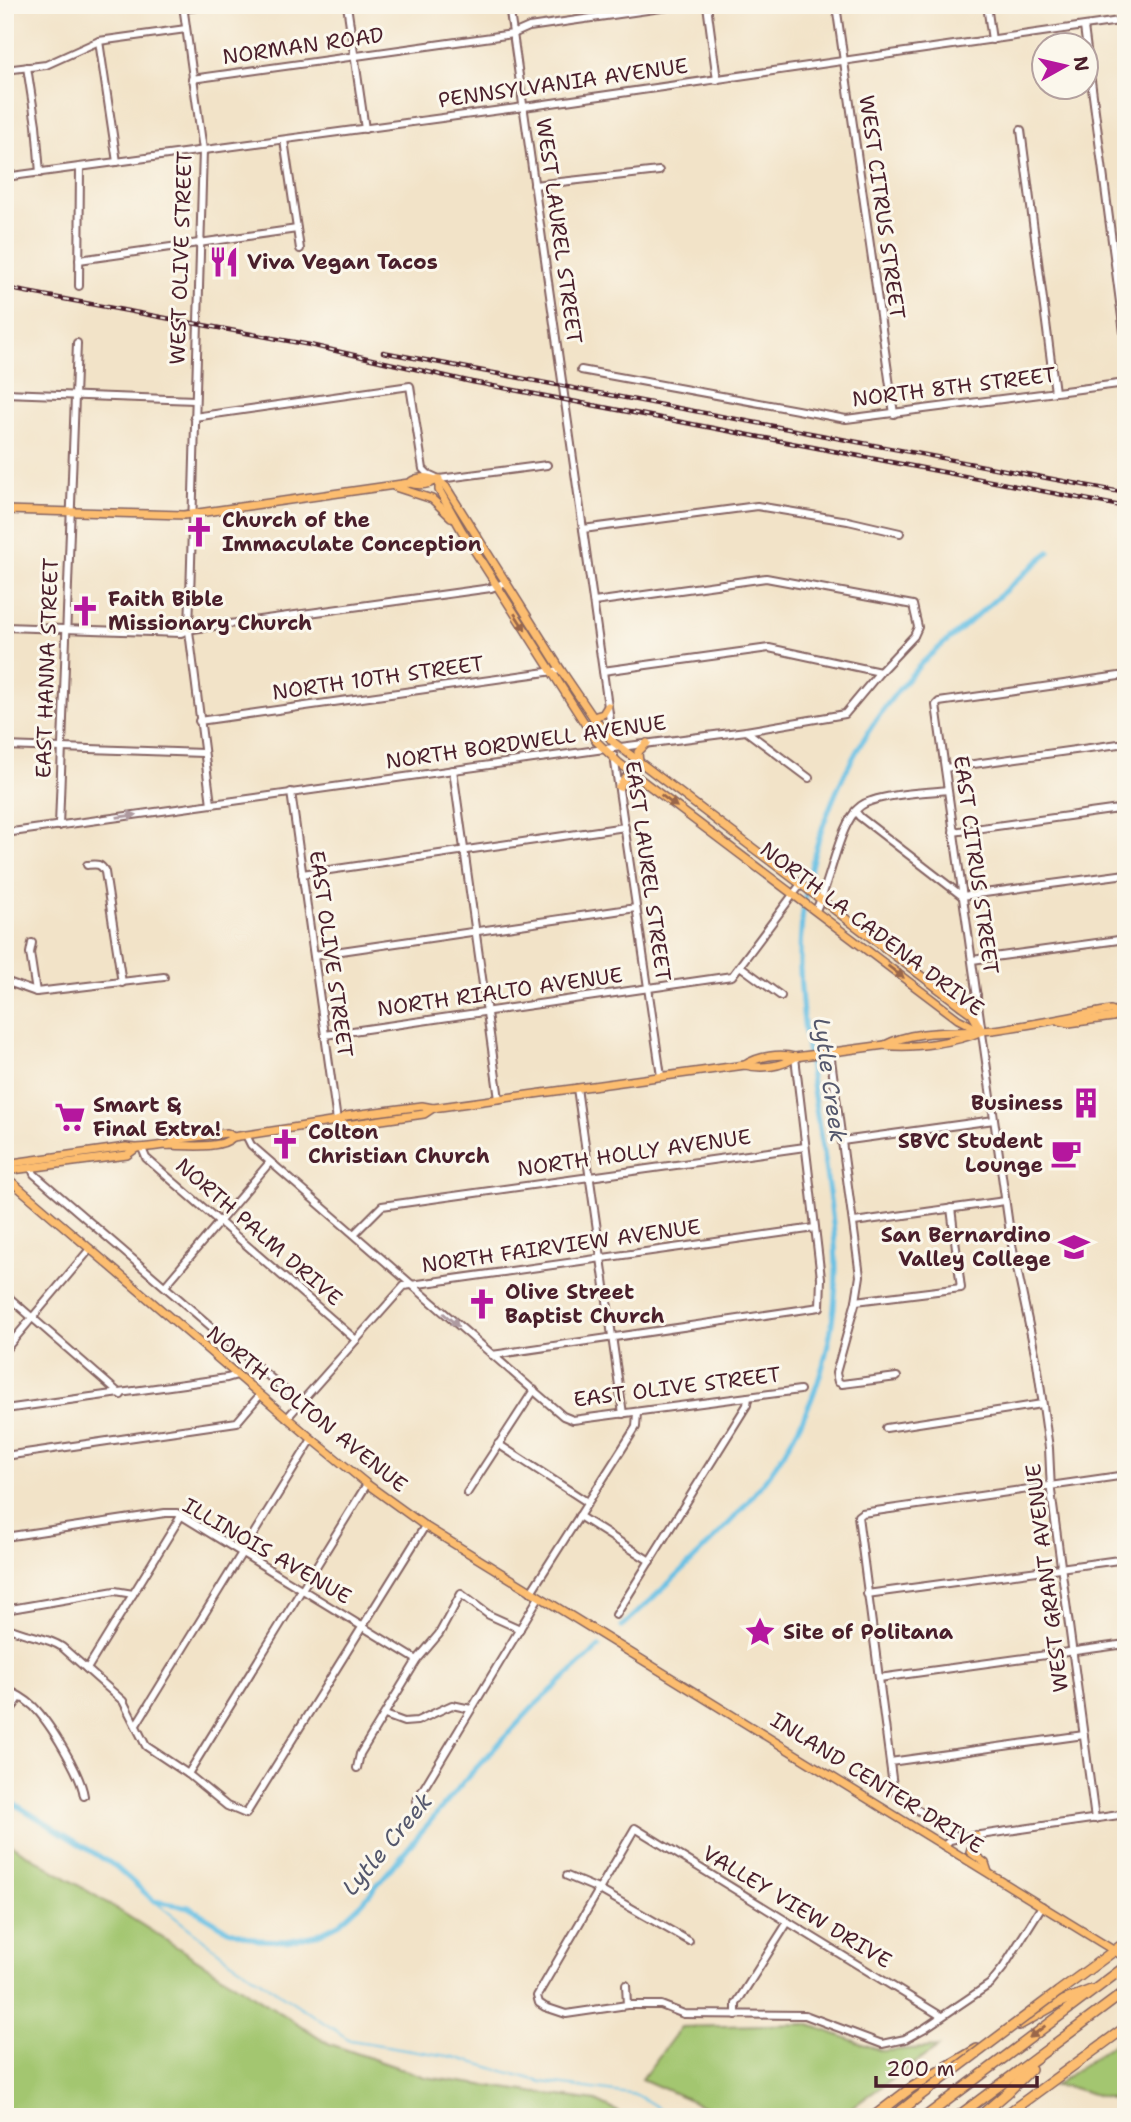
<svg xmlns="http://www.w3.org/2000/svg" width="1131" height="2122" viewBox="0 0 1131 2122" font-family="'Shantell Sans',sans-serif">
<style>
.green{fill:#a3c66f;stroke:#76724d;stroke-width:2}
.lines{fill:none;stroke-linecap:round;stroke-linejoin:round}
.stream{stroke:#66c0e4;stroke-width:2}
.canal{stroke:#66c0e4;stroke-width:5}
.minor-casing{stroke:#856462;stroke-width:10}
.major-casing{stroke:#856462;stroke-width:10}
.highway-casing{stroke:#856462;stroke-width:12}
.minor{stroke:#fff;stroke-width:6}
.major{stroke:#fcbd6f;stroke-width:7}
.highway{stroke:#fcbd6f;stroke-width:9}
.rail-casing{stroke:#4a1f2b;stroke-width:4.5}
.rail{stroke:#fbf7ec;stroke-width:2;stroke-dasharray:5;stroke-linecap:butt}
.highway-bridge-casing{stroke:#856462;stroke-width:12;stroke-linecap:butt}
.highway-bridge{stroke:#fcbd6f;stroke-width:9}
.oneway{fill:#9a664a}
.oneway2{fill:#ae9aa0}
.labels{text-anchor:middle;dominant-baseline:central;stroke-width:6;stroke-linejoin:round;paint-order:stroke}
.street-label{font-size:21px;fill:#4a1f2b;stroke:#fbf7ec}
.poi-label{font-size:21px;font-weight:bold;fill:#4a1f2b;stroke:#fbf7ec;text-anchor:start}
.water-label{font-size:23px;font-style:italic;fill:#54576c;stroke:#fbf7ec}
</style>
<rect width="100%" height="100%" fill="#fbf7ec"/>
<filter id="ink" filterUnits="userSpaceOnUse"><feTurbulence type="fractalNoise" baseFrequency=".0143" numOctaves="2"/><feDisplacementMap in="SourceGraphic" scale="14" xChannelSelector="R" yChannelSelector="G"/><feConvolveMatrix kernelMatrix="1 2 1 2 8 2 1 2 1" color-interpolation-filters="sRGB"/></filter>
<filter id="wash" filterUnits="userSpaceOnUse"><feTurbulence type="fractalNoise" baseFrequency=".00686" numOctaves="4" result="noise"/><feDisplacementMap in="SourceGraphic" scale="28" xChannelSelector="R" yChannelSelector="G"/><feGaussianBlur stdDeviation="1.57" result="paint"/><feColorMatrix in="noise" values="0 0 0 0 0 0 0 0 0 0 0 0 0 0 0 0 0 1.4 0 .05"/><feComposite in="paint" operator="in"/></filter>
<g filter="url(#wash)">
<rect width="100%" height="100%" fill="#f2e3c8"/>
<!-- green -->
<g class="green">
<path d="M5,1841L101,1899L330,2044L425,2077L596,2101L629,2117H5Z"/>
<path d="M807,2024L882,2051L938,2047L838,2117H719L708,2108L642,2079L681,2027Z"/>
<path d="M1126,2035V2104L1070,2087L1054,2086Z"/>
</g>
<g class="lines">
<!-- stream -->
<path class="stream" d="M154,1901L231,1961L350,2040L454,2057L542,2082L637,2095L674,2117"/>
<!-- canal -->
<g class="canal">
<path d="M622,1627C691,1561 762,1504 804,1416C825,1373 836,1319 836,1271C836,1235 830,1200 825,1166C815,1100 802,1034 800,968C798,855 845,744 922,663C935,650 951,638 965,626C993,601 1021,577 1049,552"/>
<path d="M5,1798L115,1866L154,1901L189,1907L228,1930L258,1940L287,1941L316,1935L340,1923L362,1903L464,1781L534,1706L599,1647"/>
</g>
</g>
</g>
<g filter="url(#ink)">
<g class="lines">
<!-- minor casing -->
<g class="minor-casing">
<g id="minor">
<path d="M183,5L203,150L189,631L211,804"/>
<path d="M347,5L365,129"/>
<path d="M509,5L613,742"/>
<path d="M707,5L717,80"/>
<path d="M836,5L894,414"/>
<path d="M987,5L992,40"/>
<path d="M183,9L210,5"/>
<path d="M1084,27L1126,348"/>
<path d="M99,41L117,162"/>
<path d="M27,67L36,125L40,173"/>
<path d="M5,70L46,65L99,41L186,29"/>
<path d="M192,79L513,34L529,27L668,7"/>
<path d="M1021,130L1055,392"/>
<path d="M284,140L300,249"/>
<path d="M5,177L524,107L1126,20"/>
<path d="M534,185L659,171"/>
<path d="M79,260L297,229"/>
<path d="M79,286L80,167"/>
<path d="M581,370L846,419L1126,383"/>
<path d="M5,393L195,400"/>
<path d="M194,417L410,386L423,469L428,474L439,479L547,465"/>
<path d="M583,529L757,506L848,521L900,533"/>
<path d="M5,627L181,633L193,629L491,588L506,582"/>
<path d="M603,671L769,648L880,672"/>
<path d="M199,721L561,670"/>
<path d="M746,731L809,778"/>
<path d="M5,746L203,753"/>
<path d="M614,756L661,1076"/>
<path d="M945,768L1126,743"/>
<path d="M453,770L499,1099"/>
<path d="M291,792L337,1121"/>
<path d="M855,811L860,817L962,896L1126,874"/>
<path d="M59,826L77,343"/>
<path d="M953,832L1126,808"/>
<path d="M5,833L597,750L746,731L845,714L880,672L914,636L918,627L913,605L766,578L594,602"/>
<path d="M87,865C96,864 101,863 105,872L122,983"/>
<path d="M302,874L625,827"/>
<path d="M816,910C830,883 837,835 854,813C858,807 864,803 871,801C895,793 923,793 947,790"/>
<path d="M32,943L30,953L36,992"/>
<path d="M314,955L636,908"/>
<path d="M972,960L1126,939"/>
<path d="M740,966L781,996"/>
<path d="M5,981L36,992L164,977"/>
<path d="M961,1006L969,1002L977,995"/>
<path d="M325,1035L732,976L801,884"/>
<path d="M830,1052L860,1276L856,1301L836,1373L838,1382L842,1384L897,1377"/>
<path d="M577,1088L623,1414"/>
<path d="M246,1135L251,1145L563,1416L573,1420L800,1390"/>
<path d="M842,1141L994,1120"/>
<path d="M142,1148L146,1158L356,1340"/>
<path d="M32,1169L34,1174L63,1199L301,1404"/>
<path d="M854,1222L1005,1201"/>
<path d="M354,1234L382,1206L805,1147"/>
<path d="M165,1286L270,1162"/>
<path d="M5,1294L121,1395"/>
<path d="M856,1301L961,1288L951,1208"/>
<path d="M5,1350L90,1249"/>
<path d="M492,1355L820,1307L821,1278L795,1057"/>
<path d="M5,1409L227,1378L237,1375"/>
<path d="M287,1418L404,1286L815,1228"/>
<path d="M886,1428L1042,1404"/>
<path d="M498,1444L587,1502"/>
<path d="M5,1456L237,1422L260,1395"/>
<path d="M467,1493L534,1390"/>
<path d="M579,1516L650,1561"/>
<path d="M5,1537L165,1513H177L417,1660"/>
<path d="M531,1592L636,1427L637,1412"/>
<path d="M867,1594L1126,1559"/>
<path d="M5,1610L115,1591L133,1594"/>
<path d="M616,1615L747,1405L748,1397"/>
<path d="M5,1626C23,1636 45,1636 62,1647L123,1701L146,1746L188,1774L227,1806L246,1814L425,1526"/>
<path d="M87,1669L181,1516"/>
<path d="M879,1678L1126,1644"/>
<path d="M5,1689C15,1693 25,1699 33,1706C50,1723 81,1774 84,1796"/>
<path d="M385,1715L404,1722L417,1721L452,1705L471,1709"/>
<path d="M5,1718L20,1697"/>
<path d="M136,1725L312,1439"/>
<path d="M890,1762L1084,1735"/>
<path d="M357,1768L360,1754L417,1660L439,1634L461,1594L489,1615L520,1629"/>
<path d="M188,1774L367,1484"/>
<path d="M416,1801L539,1597"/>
<path d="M1095,1819L1051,1491L1049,1448L1037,1363L1011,1240L936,705L939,702L1126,675"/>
<path d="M959,1838L902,1799L896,1793L893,1786L858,1516L862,1513L1126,1475"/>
<path d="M944,1846L950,1840L959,1838L1126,1814"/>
<path d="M567,1876L598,1889L689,1941"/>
<path d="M626,1985L627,2005"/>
<path d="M736,2015V2004L788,1922"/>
<path d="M941,2016L635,1828L537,1996L539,2003L545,2007L566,2014L627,2005H661L684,2014L805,2015L882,2044L905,2039L925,2028L990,1984L1003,1968L1042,1906"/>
</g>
</g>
<!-- major casing -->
<g class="major-casing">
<g id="major">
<path d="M439,479V490L462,531L596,741L619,763L958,1019L981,1031"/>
<path d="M409,483C421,474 436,477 446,487L561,670L593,717L612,741L961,1006L972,1014L982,1031"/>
<path d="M395,487L432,499L451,517"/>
<path d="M5,510L184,515L409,483C419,486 429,485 438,479"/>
<path d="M593,717L603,714L608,706"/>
<path d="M639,763L638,752L647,743"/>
<path d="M619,787L626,777L637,776"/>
<path d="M1059,1021L1069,1023L1113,1017L1118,1013L1126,1012"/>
<path d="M885,1045C917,1028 959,1034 993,1030C1033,1025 1072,1016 1111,1010L1118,1013"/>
<path d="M745,1065C758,1056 780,1053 795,1057L885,1045C911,1049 958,1042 982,1031"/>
<path d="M337,1121L346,1125L424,1114L433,1108"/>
<path d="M168,1145L180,1139L227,1133L233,1137"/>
<path d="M5,1164L126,1147C140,1150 152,1146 166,1145C183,1145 221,1150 233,1137L337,1121L346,1116L422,1106L433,1108L745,1065C760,1069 783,1067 795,1057"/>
<path d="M5,1171L127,1155L135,1149"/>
<path d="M5,1176L312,1439L367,1484L425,1526L1126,1958"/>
<path d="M976,1835L970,1852L985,1863L988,1872"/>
</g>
</g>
<!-- highway casing -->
<g class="highway-casing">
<g id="highway">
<path d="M1058,1992L1126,1942"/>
<path d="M1019,2025L1056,2004L1091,1990"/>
<path d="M873,2117L911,2088L977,2049"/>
<path d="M893,2117L917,2098"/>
<path d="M925,2117L1126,1966"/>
<path d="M957,2117L1126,1991"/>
<path d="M979,2117L1008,2092L1031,2069"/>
<path d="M1003,2117L1126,2027"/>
</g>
</g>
<!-- minor -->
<use href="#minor" class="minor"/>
<!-- major -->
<use href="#major" class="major"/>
<!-- highway -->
<use href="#highway" class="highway"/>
<!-- rail casing -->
<g class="rail-casing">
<g id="rail">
<path d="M5,288L310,345L472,382L1126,507"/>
<path d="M383,352L1126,493"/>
</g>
</g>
<!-- rail -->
<use href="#rail" class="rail"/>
<!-- highway-bridge casing -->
<g class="highway-bridge-casing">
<path id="highway-bridge" d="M917,2098L1058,1992"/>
</g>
<!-- highway-bridge -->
<use href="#highway-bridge" class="highway-bridge"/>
</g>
<!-- one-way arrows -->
<defs><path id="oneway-solid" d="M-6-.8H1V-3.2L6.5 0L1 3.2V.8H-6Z" transform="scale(1.75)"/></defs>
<g class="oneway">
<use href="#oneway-solid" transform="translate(520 622) rotate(57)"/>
<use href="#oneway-solid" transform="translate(669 801) rotate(37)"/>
<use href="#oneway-solid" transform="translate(896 972) rotate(37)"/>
<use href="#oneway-solid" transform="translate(1037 2032) rotate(143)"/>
</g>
<g class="oneway2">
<use href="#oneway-solid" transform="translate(127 816) rotate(-8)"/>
<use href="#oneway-solid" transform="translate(451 1320) rotate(41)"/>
</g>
</g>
<!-- icons -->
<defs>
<g id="restaurant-bare" transform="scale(2.415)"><path d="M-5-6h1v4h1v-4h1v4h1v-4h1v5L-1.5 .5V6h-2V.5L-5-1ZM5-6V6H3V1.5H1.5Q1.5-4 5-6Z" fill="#b5179e" stroke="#fbf7ec" stroke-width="2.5" paint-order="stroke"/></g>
<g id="church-bare" transform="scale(2.415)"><path d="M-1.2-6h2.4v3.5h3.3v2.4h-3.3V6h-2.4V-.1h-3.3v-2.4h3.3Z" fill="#b5179e" stroke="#fbf7ec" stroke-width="2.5" paint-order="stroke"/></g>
<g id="building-bare" transform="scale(2.415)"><path d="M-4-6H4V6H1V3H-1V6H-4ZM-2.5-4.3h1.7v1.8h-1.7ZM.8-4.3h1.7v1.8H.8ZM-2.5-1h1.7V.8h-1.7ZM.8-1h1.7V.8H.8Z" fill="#b5179e" stroke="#fbf7ec" stroke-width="2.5" paint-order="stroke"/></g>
<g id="supermarket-bare" transform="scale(2.415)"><path d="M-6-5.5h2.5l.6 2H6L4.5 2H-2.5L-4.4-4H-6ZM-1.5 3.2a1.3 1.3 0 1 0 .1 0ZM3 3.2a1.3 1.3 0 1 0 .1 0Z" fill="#b5179e" stroke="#fbf7ec" stroke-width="2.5" paint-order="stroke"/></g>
<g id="cafe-bare" transform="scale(2.415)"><path d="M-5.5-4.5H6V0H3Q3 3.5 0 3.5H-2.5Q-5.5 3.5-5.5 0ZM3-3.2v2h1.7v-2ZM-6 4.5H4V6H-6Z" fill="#b5179e" stroke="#fbf7ec" stroke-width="2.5" paint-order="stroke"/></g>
<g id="university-bare" transform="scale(2.415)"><path d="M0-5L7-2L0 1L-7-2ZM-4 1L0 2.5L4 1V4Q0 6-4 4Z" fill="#b5179e" stroke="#fbf7ec" stroke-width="2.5" paint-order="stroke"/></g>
<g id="sight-bare" transform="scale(2.415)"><path d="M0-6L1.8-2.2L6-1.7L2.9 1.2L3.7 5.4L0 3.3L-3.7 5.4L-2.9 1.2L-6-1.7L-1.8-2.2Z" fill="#b5179e" stroke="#fbf7ec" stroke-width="2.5" paint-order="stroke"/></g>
</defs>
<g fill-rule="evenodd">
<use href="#restaurant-bare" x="224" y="262"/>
<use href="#church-bare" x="199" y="532"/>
<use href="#church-bare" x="85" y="611"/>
<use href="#building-bare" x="1086" y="1103"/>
<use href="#supermarket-bare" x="70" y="1117"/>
<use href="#church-bare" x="285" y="1144"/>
<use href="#cafe-bare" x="1066" y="1153"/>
<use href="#university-bare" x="1074" y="1247"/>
<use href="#church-bare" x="482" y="1304"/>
<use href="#sight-bare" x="760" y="1632"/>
</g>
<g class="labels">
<!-- street labels -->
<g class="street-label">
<text transform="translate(303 46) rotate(-8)">NORMAN ROAD</text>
<text transform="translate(563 83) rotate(-8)">PENNSYLVANIA AVENUE</text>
<text transform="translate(882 207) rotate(82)">WEST CITRUS STREET</text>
<text transform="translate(559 231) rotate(82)">WEST LAUREL STREET</text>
<text transform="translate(181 258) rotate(-88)">WEST OLIVE STREET</text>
<text transform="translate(954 387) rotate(-7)">NORTH 8TH STREET</text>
<text transform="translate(47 668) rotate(-88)">EAST HANNA STREET</text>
<text transform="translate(378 678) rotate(-8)">NORTH 10TH STREET</text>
<text transform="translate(526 742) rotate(-8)">NORTH BORDWELL AVENUE</text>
<text transform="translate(976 865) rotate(82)">EAST CITRUS STREET</text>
<text transform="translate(648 871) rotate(82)">EAST LAUREL STREET</text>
<text transform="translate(872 929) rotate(37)">NORTH LA CADENA DRIVE</text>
<text transform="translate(331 954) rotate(82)">EAST OLIVE STREET</text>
<text transform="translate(500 992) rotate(-8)">NORTH RIALTO AVENUE</text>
<text transform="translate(634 1153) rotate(-8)">NORTH HOLLY AVENUE</text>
<text transform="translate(259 1232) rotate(41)">NORTH PALM DRIVE</text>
<text transform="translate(561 1246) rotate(-8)">NORTH FAIRVIEW AVENUE</text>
<text transform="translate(677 1387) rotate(-7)">EAST OLIVE STREET</text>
<text transform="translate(307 1409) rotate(39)">NORTH COLTON AVENUE</text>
<text transform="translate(267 1551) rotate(30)">ILLINOIS AVENUE</text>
<text transform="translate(1047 1578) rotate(-97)">WEST GRANT AVENUE</text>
<text transform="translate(877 1783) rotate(32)">INLAND CENTER DRIVE</text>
<text transform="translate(797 1907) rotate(31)">VALLEY VIEW DRIVE</text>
</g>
<!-- poi labels -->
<g class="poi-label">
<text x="247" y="262">Viva Vegan Tacos</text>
<text x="222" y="520">Church of the<tspan x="222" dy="24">Immaculate Conception</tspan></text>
<text x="108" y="599">Faith Bible<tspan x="108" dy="24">Missionary Church</tspan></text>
<text x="1063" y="1103" text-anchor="end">Business</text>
<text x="93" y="1105">Smart &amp;<tspan x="93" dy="24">Final Extra!</tspan></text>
<text x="308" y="1132">Colton<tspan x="308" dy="24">Christian Church</tspan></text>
<text x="1043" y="1141" text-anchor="end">SBVC Student<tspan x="1043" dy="24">Lounge</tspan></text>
<text x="1051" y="1235" text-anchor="end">San Bernardino<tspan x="1051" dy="24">Valley College</tspan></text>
<text x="505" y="1292">Olive Street<tspan x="505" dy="24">Baptist Church</tspan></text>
<text x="783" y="1632">Site of Politana</text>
</g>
<!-- water labels -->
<g class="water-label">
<text transform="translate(830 1080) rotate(82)">Lytle Creek</text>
<text transform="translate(387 1844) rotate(-50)">Lytle Creek</text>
</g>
</g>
<!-- margin -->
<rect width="1131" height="2122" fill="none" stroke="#fbf7ec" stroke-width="28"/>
<!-- north arrow -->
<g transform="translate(1065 66) rotate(82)"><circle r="33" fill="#fbf7ec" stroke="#b4a19f" stroke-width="2"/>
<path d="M0-5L12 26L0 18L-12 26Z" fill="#b5179e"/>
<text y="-10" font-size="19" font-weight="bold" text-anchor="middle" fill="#4a1f2b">N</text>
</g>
<!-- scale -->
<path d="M876 2076v10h161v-10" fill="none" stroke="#4a1f2b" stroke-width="3.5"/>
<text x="886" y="2076" font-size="21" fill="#4a1f2b" stroke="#fbf7ec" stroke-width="5" paint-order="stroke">200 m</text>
</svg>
